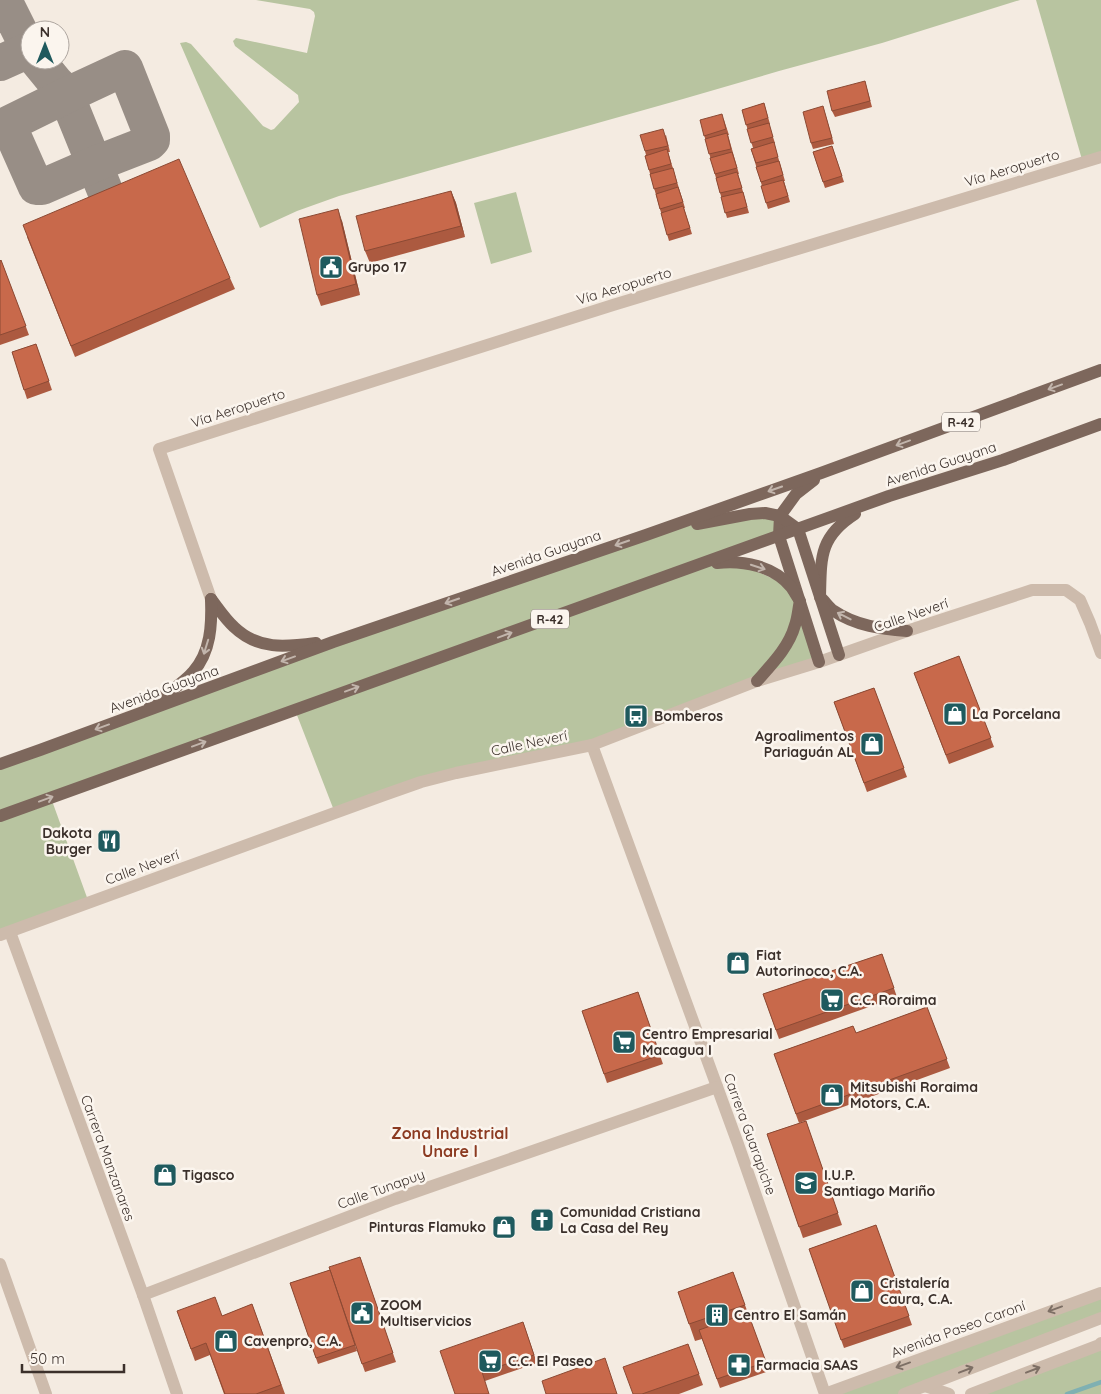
<svg xmlns="http://www.w3.org/2000/svg" width="1101" height="1394" viewBox="0 0 1101 1394" font-family="Quicksand,sans-serif">
<style>
.green{fill:#b8c4a0}
.lines{fill:none;stroke-linecap:round;stroke-linejoin:round}
.stream{stroke:#7fb0b2;stroke-width:4.5}
.taxiway{stroke:#988e86;stroke-width:36}
.minor{stroke:#cdbbac;stroke-width:12}
.major{stroke:#7d675c;stroke-width:12}
.wall{fill:#ac5a40}
.shaded-wall{fill:#8c4a34}
.building{fill:#c8694b;stroke:#8c4a34}
.oneway{stroke:#c2b5ac}
.oneway2{stroke:#7d6f65}
.labels{text-anchor:middle;dominant-baseline:central;stroke-width:5;stroke-linejoin:round;paint-order:stroke}
.shield{fill:#fbf5ee;stroke:#756b66;stroke-width:1}
.shield-label{font-size:12px;font-weight:bold;fill:#3b302b}
.street-label{font-size:14px;fill:#3b302b;stroke:#fbf5ee}
.poi-label{font-size:14px;font-weight:bold;fill:#3b302b;stroke:#fbf5ee;text-anchor:start}
.quarter-label{font-size:16px;font-weight:bold;fill:#8c3b22;stroke:#fbf5ee}
</style>
<rect width="100%" height="100%" fill="#f4ebe1"/>
<!-- green -->
<g class="green">
<path d="M256,0H1020L882,43L779,71L683,99L339,196L297,211L260,228L180,43L186,42L191,44L263,126L271,130L274,129L299,102L298,95L235,46L233,41L236,38L307,53L315,16L314,12L310,9Z"/>
<path d="M1036,0H1101V157L1083,163Z"/>
<path d="M516,192L532,252L491,264L474,203Z"/>
<path d="M734,516H780L779,536L696,566L736,562L791,587L819,662L593,745L457,773L335,813L295,710L51,798L89,903L0,936V764L646,535Z"/>
<path d="M1101,1293V1318L904,1394H825Z"/>
<path d="M1101,1343V1394H971Z"/>
</g>
<g class="lines">
<!-- stream -->
<path class="stream" d="M1067,1394L1101,1382"/>
<!-- taxiway -->
<g class="taxiway">
<path d="M4,0L30,52"/>
<path d="M37,60L55,82L65,92L108,198"/>
<path d="M0,63L29,50"/>
<path d="M125,68L152,136V140L149,143L95,164L42,187H36L8,124L67,95Z"/>
</g>
<!-- minor -->
<g class="minor">
<path d="M211,599L159,449L613,305L1101,157"/>
<path d="M592,745L738,1144L825,1394"/>
<path d="M10,932L143,1295L177,1394"/>
<path d="M0,935L384,795L421,782L456,773L592,745L757,681L819,662L907,631L1032,590H1066L1080,600L1090,623L1101,653"/>
<path d="M0,1264L46,1394"/>
<path d="M143,1295L395,1199L717,1087"/>
<path d="M925,1386L949,1394"/>
<path d="M825,1394L1101,1293"/>
<path d="M904,1394L1101,1318"/>
<path d="M971,1394L1099,1345L1101,1343"/>
</g>
<!-- major -->
<g class="major">
<path d="M814,480L796,494L780,516L779,536L819,662"/>
<path d="M855,514C819,537 821,558 820,597C825,601 829,608 834,611C856,626 882,629 907,631"/>
<path d="M697,524L750,514L765,513L780,516L798,529L839,655"/>
<path d="M717,563C743,560 774,566 791,587C794,591 797,597 800,601C798,609 798,617 795,625C789,647 772,664 757,681"/>
<path d="M211,599C218,608 225,619 234,627C258,650 285,647 316,643"/>
<path d="M150,705C163,696 182,685 193,672C211,652 212,624 211,599"/>
<path d="M0,764L40,750L333,642L646,535L821,473L1101,370"/>
<path d="M0,816L889,496L1003,460L1101,424"/>
</g>
</g>
<!-- wall -->
<g class="wall">
<path d="M865,81L872,107L835,117L832,111Z"/>
<path d="M764,103L770,124L769,125L775,143H774L785,181H784L790,202L768,209L761,186H762L751,149L753,148L742,110Z"/>
<path d="M823,106L834,144L813,149L811,143Z"/>
<path d="M700,120H724L729,135H728L739,174H738L749,213L727,218Z"/>
<path d="M666,135L670,152H668L685,208H684L692,234L669,241L645,156L646,155L645,151Z"/>
<path d="M832,146L844,182L825,188L813,152Z"/>
<path d="M451,191L456,203L465,237L370,263L365,251Z"/>
<path d="M342,221L360,295L321,306L317,295Z"/>
<path d="M27,237L230,278L235,289L75,357Z"/>
<path d="M1,260L29,335L0,345V261Z"/>
<path d="M36,344L52,390L27,399L12,352Z"/>
<path d="M959,656L994,747L949,764L914,673Z"/>
<path d="M874,688L907,777L867,792L834,702Z"/>
<path d="M882,954L897,997L779,1039L763,994Z"/>
<path d="M638,992L663,1064L607,1083L582,1011Z"/>
<path d="M927,1007L950,1068L799,1123L774,1054L853,1026L856,1033Z"/>
<path d="M806,1121L842,1225L803,1238L767,1134Z"/>
<path d="M876,1225L912,1325L844,1348L809,1249Z"/>
<path d="M360,1257L396,1362L365,1372L351,1332L357,1351L318,1364L290,1283L330,1270Z"/>
<path d="M733,1272L769,1371L720,1388L702,1339L695,1341L678,1292Z"/>
<path d="M252,1304L285,1394H224L210,1355L195,1361L177,1311L222,1316Z"/>
<path d="M523,1322L537,1363L485,1381L455,1394Z"/>
<path d="M688,1344L703,1385L679,1394H633Z"/>
</g>
<!-- shaded-wall -->
<g class="shaded-wall">
<path d="M451,191L456,203L465,237L461,226Z"/>
<path d="M338,209L342,221L360,295L356,284Z"/>
</g>
<!-- building -->
<g class="building">
<path d="M865,81L870,101L832,111L827,91Z"/>
<path d="M764,103L768,118L746,125L742,110Z"/>
<path d="M823,106L832,138L811,143L803,112Z"/>
<path d="M722,114L726,129L704,136L700,120Z"/>
<path d="M769,123L773,137L751,143L747,129Z"/>
<path d="M663,129L668,146L645,151L640,135Z"/>
<path d="M727,133L731,149L709,154L705,139Z"/>
<path d="M774,142L778,157L756,163L751,149Z"/>
<path d="M832,146L842,176L823,182L813,152Z"/>
<path d="M667,149L671,164L649,170L645,156Z"/>
<path d="M732,152L737,168L715,174L710,158Z"/>
<path d="M179,159L230,278L71,346L23,225Z"/>
<path d="M779,161L783,175L761,182L756,167Z"/>
<path d="M673,168L677,183L654,189L650,174Z"/>
<path d="M737,172L742,188L720,193L716,178Z"/>
<path d="M783,180L788,196L766,203L761,186Z"/>
<path d="M678,187L683,202L660,209L656,194Z"/>
<path d="M451,191L461,226L365,251L356,216Z"/>
<path d="M743,192L747,207L725,213L721,197Z"/>
<path d="M683,206L690,228L667,235L661,213Z"/>
<path d="M338,209L356,284L317,295L299,219Z"/>
<path d="M1,260L26,326L0,335V261Z"/>
<path d="M36,344L49,381L24,390L12,352Z"/>
<path d="M959,656L991,738L946,755L914,673Z"/>
<path d="M874,688L904,768L864,783L834,702Z"/>
<path d="M882,954L894,988L776,1030L763,994Z"/>
<path d="M638,992L660,1055L604,1074L582,1011Z"/>
<path d="M927,1007L947,1059L796,1114L774,1054L853,1026L856,1033Z"/>
<path d="M806,1121L838,1213L799,1227L767,1134Z"/>
<path d="M876,1225L909,1316L841,1340L809,1249Z"/>
<path d="M360,1257L393,1353L362,1364L329,1267Z"/>
<path d="M330,1270L355,1345L316,1358L290,1283Z"/>
<path d="M733,1272L745,1305L689,1324L678,1292Z"/>
<path d="M215,1297L222,1316L252,1304L281,1385L256,1394H225L206,1343L191,1349L177,1311Z"/>
<path d="M748,1313L766,1362L717,1379L699,1330Z"/>
<path d="M523,1322L534,1355L482,1372L489,1394H455L440,1351Z"/>
<path d="M688,1344L699,1374L642,1394H633L623,1367Z"/>
<path d="M605,1358L617,1394H546L542,1381Z"/>
</g>
<!-- one-way arrows -->
<defs><path id="oneway-shaft" d="M-6 0H5M1.5-3L5.5 0L1.5 3" fill="none" stroke-width="1.6" stroke-linecap="round" stroke-linejoin="round" transform="scale(1.25)"/></defs>
<g class="oneway">
<use href="#oneway-shaft" transform="translate(1055 387) rotate(160)"/>
<use href="#oneway-shaft" transform="translate(903 443) rotate(160)"/>
<use href="#oneway-shaft" transform="translate(775 489) rotate(161)"/>
<use href="#oneway-shaft" transform="translate(622 543) rotate(161)"/>
<use href="#oneway-shaft" transform="translate(758 567) rotate(18)"/>
<use href="#oneway-shaft" transform="translate(452 601) rotate(161)"/>
<use href="#oneway-shaft" transform="translate(844 616) rotate(-153)"/>
<use href="#oneway-shaft" transform="translate(505 635) rotate(-20)"/>
<use href="#oneway-shaft" transform="translate(206 647) rotate(107)"/>
<use href="#oneway-shaft" transform="translate(288 659) rotate(160)"/>
<use href="#oneway-shaft" transform="translate(352 689) rotate(-20)"/>
<use href="#oneway-shaft" transform="translate(102 727) rotate(160)"/>
<use href="#oneway-shaft" transform="translate(199 744) rotate(-20)"/>
<use href="#oneway-shaft" transform="translate(46 799) rotate(-20)"/>
</g>
<g class="oneway2">
<use href="#oneway-shaft" transform="translate(1055 1309) rotate(160)"/>
<use href="#oneway-shaft" transform="translate(903 1365) rotate(160)"/>
<use href="#oneway-shaft" transform="translate(966 1370) rotate(-21)"/>
<use href="#oneway-shaft" transform="translate(1033 1370) rotate(-21)"/>
</g>
<!-- icons -->
<defs>
<g id="civic-square" transform="scale(1.25)"><rect x="-9" y="-9" width="18" height="18" rx="4" fill="#1f5a5e" stroke="#fbf5ee"/><path d="M-.6-6.5H3V-4.5H.6V-3L4-1V1h2V6H-6V1h2V-1L-.6-3ZM-1.2 2.5V6h2.4V2.5Z" fill="#fff"/></g>
<g id="shop-square" transform="scale(1.25)"><rect x="-9" y="-9" width="18" height="18" rx="4" fill="#1f5a5e" stroke="#fbf5ee"/><path d="M-5-2.5h2.3a2.7 3.5 0 0 1 5.4 0H5L5.5 6h-11ZM-1.5-2.5h3a1.5 2.3 0 0 0-3 0Z" fill="#fff"/></g>
<g id="bus-square" transform="scale(1.25)"><rect x="-9" y="-9" width="18" height="18" rx="4" fill="#1f5a5e" stroke="#fbf5ee"/><path d="M-5-6H5V4H4V6H2V4H-2V6H-4V4H-5ZM-3.5-4V0h7V-4ZM-3.5 1.2v1.5H-2V1.2ZM2 1.2v1.5H3.5V1.2Z" fill="#fff"/></g>
<g id="restaurant-square" transform="scale(1.25)"><rect x="-9" y="-9" width="18" height="18" rx="4" fill="#1f5a5e" stroke="#fbf5ee"/><path d="M-5-6h1v4h1v-4h1v4h1v-4h1v5L-1.5 .5V6h-2V.5L-5-1ZM5-6V6H3V1.5H1.5Q1.5-4 5-6Z" fill="#fff"/></g>
<g id="supermarket-square" transform="scale(1.25)"><rect x="-9" y="-9" width="18" height="18" rx="4" fill="#1f5a5e" stroke="#fbf5ee"/><path d="M-6-5.5h2.5l.6 2H6L4.5 2H-2.5L-4.4-4H-6ZM-1.5 3.2a1.3 1.3 0 1 0 .1 0ZM3 3.2a1.3 1.3 0 1 0 .1 0Z" fill="#fff"/></g>
<g id="university-square" transform="scale(1.25)"><rect x="-9" y="-9" width="18" height="18" rx="4" fill="#1f5a5e" stroke="#fbf5ee"/><path d="M0-5L7-2L0 1L-7-2ZM-4 1L0 2.5L4 1V4Q0 6-4 4Z" fill="#fff"/></g>
<g id="church-square" transform="scale(1.25)"><rect x="-9" y="-9" width="18" height="18" rx="4" fill="#1f5a5e" stroke="#fbf5ee"/><path d="M-1.2-6h2.4v3.5h3.3v2.4h-3.3V6h-2.4V-.1h-3.3v-2.4h3.3Z" fill="#fff"/></g>
<g id="building-square" transform="scale(1.25)"><rect x="-9" y="-9" width="18" height="18" rx="4" fill="#1f5a5e" stroke="#fbf5ee"/><path d="M-4-6H4V6H1V3H-1V6H-4ZM-2.5-4.3h1.7v1.8h-1.7ZM.8-4.3h1.7v1.8H.8ZM-2.5-1h1.7V.8h-1.7ZM.8-1h1.7V.8H.8Z" fill="#fff"/></g>
<g id="pharmacy-square" transform="scale(1.25)"><rect x="-9" y="-9" width="18" height="18" rx="4" fill="#1f5a5e" stroke="#fbf5ee"/><path d="M-2-6h4v4h4v4h-4v4h-4v-4h-4v-4h4Z" fill="#fff"/></g>
</defs>
<g fill-rule="evenodd">
<use href="#civic-square" x="331" y="267"/>
<use href="#shop-square" x="955" y="714"/>
<use href="#bus-square" x="636" y="716"/>
<use href="#shop-square" x="872" y="744"/>
<use href="#restaurant-square" x="109" y="841"/>
<use href="#shop-square" x="738" y="963"/>
<use href="#supermarket-square" x="832" y="1000"/>
<use href="#supermarket-square" x="624" y="1042"/>
<use href="#shop-square" x="832" y="1095"/>
<use href="#shop-square" x="165" y="1175"/>
<use href="#university-square" x="806" y="1183"/>
<use href="#church-square" x="542" y="1220"/>
<use href="#shop-square" x="504" y="1227"/>
<use href="#shop-square" x="862" y="1291"/>
<use href="#civic-square" x="362" y="1313"/>
<use href="#building-square" x="717" y="1315"/>
<use href="#shop-square" x="226" y="1341"/>
<use href="#supermarket-square" x="490" y="1361"/>
<use href="#pharmacy-square" x="739" y="1365"/>
</g>
<g class="labels">
<!-- shield labels -->
<g class="shield">
<rect x="942" y="412.5" width="38" height="19" rx="4"/>
<rect x="531" y="609.5" width="38" height="19" rx="4"/>
</g>
<g class="shield-label">
<text x="961" y="422">R-42</text>
<text x="550" y="619">R-42</text>
</g>
<!-- street labels -->
<g class="street-label">
<text transform="translate(1012 168) rotate(-17)">Vía Aeropuerto</text>
<text transform="translate(624 286) rotate(-17)">Vía Aeropuerto</text>
<text transform="translate(238 408) rotate(-18)">Vía Aeropuerto</text>
<text transform="translate(941 464) rotate(-18)">Avenida Guayana</text>
<text transform="translate(546 553) rotate(-19)">Avenida Guayana</text>
<text transform="translate(911 615) rotate(-19)">Calle Neverí</text>
<text transform="translate(164 689) rotate(-20)">Avenida Guayana</text>
<text transform="translate(529 743) rotate(-12)">Calle Neverí</text>
<text transform="translate(142 867) rotate(-20)">Calle Neverí</text>
<text transform="translate(750 1134) rotate(70)">Carrera Guarapiche</text>
<text transform="translate(108 1158) rotate(70)">Carrera Manzanares</text>
<text transform="translate(381 1189) rotate(-20)">Calle Tunapuy</text>
<text transform="translate(958 1329) rotate(-20)">Avenida Paseo Caroní</text>
</g>
<!-- poi labels -->
<g class="poi-label">
<text x="348" y="267">Grupo 17</text>
<text x="972" y="714">La Porcelana</text>
<text x="654" y="716">Bomberos</text>
<text x="854" y="736" text-anchor="end">Agroalimentos<tspan x="854" dy="16">Pariaguán AL</tspan></text>
<text x="92" y="833" text-anchor="end">Dakota<tspan x="92" dy="16">Burger</tspan></text>
<text x="756" y="955">Fiat<tspan x="756" dy="16">Autorinoco, C.A.</tspan></text>
<text x="850" y="1000">C.C. Roraima</text>
<text x="642" y="1034">Centro Empresarial<tspan x="642" dy="16">Macagua I</tspan></text>
<text x="850" y="1087">Mitsubishi Roraima<tspan x="850" dy="16">Motors, C.A.</tspan></text>
<text x="182" y="1175">Tigasco</text>
<text x="824" y="1175">I.U.P.<tspan x="824" dy="16">Santiago Mariño</tspan></text>
<text x="560" y="1212">Comunidad Cristiana<tspan x="560" dy="16">La Casa del Rey</tspan></text>
<text x="486" y="1227" text-anchor="end">Pinturas Flamuko</text>
<text x="880" y="1283">Cristalería<tspan x="880" dy="16">Caura, C.A.</tspan></text>
<text x="380" y="1305">ZOOM<tspan x="380" dy="16">Multiservicios</tspan></text>
<text x="734" y="1315">Centro El Samán</text>
<text x="244" y="1341">Cavenpro, C.A.</text>
<text x="508" y="1361">C.C. El Paseo</text>
<text x="756" y="1365">Farmacia SAAS</text>
</g>
<!-- quarter labels -->
<g class="quarter-label">
<text x="450" y="1133">Zona Industrial<tspan x="450" dy="18">Unare I</tspan></text>
</g>
</g>
<!-- north arrow -->
<g transform="translate(45 45)"><circle r="24" fill="#fbf5ee" stroke="#aea6a0"/>
<path d="M0-4L9 19L0 12L-9 19Z" fill="#1f5a5e"/>
<text y="-8" font-size="14" font-weight="bold" text-anchor="middle" fill="#3b302b">N</text>
</g>
<!-- scale -->
<path d="M22 1364v8h102v-8" fill="none" stroke="#3b302b" stroke-width="2.5"/>
<text x="30" y="1364" font-size="15" fill="#3b302b" stroke="#fbf5ee" stroke-width="4" paint-order="stroke">50 m</text>
</svg>
